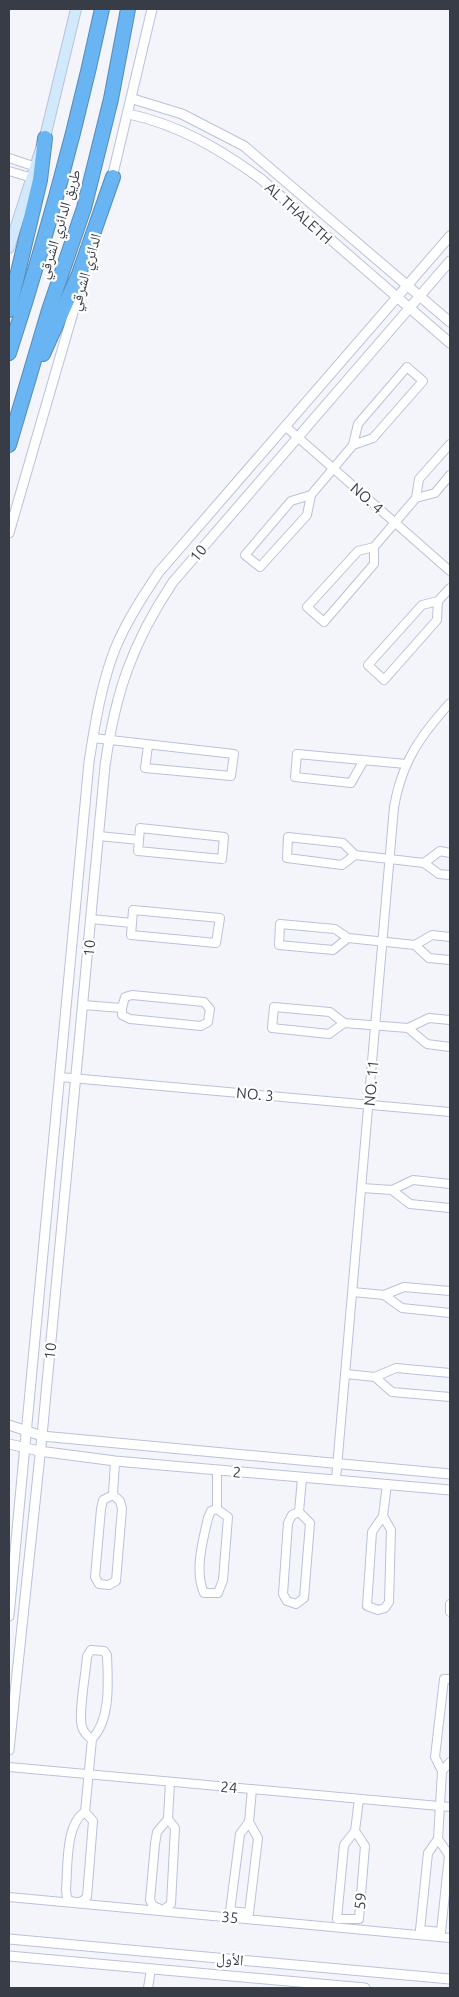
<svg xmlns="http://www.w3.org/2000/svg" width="459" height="1997" viewBox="0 0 459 1997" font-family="Ubuntu,'Noto Naskh Arabic',sans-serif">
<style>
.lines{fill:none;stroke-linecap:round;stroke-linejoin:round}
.minor-casing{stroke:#b9c2dc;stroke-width:10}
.tertiary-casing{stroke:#b9c2dc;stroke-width:11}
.secondary-casing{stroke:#b9c2dc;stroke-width:12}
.motorway-casing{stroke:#588bb6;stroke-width:16}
.minor{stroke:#fff;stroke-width:8}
.tertiary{stroke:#fff;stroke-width:9}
.secondary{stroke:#d2e9fb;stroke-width:10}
.motorway{stroke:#69b5f3;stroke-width:14}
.labels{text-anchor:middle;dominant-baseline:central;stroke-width:4.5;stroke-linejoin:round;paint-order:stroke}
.street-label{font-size:15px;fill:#383c46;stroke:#fff}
</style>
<rect width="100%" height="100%" fill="#f3f5fb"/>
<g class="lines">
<!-- minor casing -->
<g class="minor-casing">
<g id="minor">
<path d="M9,158L39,168"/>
<path d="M9,171L36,179"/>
<path d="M285,426L450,571"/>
<path d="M311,495L291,501L245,555L260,567L307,515L311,495L353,445L358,424L407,367L423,381L373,438L353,445"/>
<path d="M416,498L435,493L450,475"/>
<path d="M374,547V564L324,622L307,607L358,551L374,547L416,498L419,479L450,444"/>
<path d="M438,601L437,620L384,680L368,665L422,605L438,601L450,588"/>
<path d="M93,738L234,754L231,776L145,768L148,746"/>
<path d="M364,760L351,783L295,777L297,754L406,764"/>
<path d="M99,836L139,840L138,851L222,859L224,837L140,828L139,840"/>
<path d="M355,855L342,865L287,858L288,837L343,843L355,855L424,863L439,874L450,875"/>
<path d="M424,863L440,851L450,853"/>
<path d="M91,919L132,923L131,935L216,943L220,918L133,910L132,923"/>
<path d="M348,938L333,950L279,945L280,924L335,929L348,938L415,945L432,935L450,937"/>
<path d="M415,945L429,958L450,960"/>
<path d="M83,1005L122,1008V1015L130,1019L201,1026L208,1022L210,1009L204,1002L132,995L125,997L122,1008"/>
<path d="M344,1023L329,1034L272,1028L274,1007L330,1012L344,1023L408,1028L429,1018L450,1020"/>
<path d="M408,1028L427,1044L450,1047"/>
<path d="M60,1077L450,1112"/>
<path d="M362,1188L392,1190L413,1180L450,1184"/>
<path d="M392,1190L410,1204L450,1208"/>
<path d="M353,1292L384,1295L404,1287L450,1291"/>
<path d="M384,1295L402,1308L450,1313"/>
<path d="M346,1374L375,1377L396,1368L450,1373"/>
<path d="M375,1377L392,1392L450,1397"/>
<path d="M217,1471V1509L211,1511L208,1518C203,1540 194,1571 204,1593H218L223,1580L228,1517L217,1509"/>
<path d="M336,1479L394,807C402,762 420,736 450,703"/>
<path d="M113,1495L120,1501L122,1509L116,1581L109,1585L99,1584L95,1577L101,1509L103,1500L113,1495L115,1461"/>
<path d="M299,1512L310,1523L304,1598L296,1604L287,1601L283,1594L288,1523L292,1515L299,1512L302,1478"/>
<path d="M383,1516L391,1530L389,1602L385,1608L378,1610L367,1606L372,1532L383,1516L387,1484"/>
<path d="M450,1604V1612"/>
<path d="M9,1767L450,1807"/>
<path d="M442,1771L450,1762"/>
<path d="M85,1812L93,1821L87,1897C80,1904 75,1903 67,1899L66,1889C68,1867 65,1824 85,1812L92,1739C111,1719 108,1682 107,1655L104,1651L91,1650L87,1656C86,1673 78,1713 82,1727C84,1733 87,1736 92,1739"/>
<path d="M168,1819L175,1828L171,1904L163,1910L153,1906L150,1900L155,1844L157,1832L168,1819L170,1782"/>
<path d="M249,1822L258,1838L249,1913L230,1911L240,1834L249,1822L252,1789"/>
<path d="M355,1831L365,1846L359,1919H337L344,1845L355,1831L359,1799"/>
<path d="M438,1839L449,1855L441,1932L420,1930L428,1853L438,1839L442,1771L435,1757L444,1679H450"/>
<path d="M9,1897L450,1938"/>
<path d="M148,1988L151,1969"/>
</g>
</g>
<!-- tertiary casing -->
<g class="tertiary-casing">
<g id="tertiary">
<path d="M133,99L182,114L244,146L450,322"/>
<path d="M129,114C179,125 220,149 261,179L450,343"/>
<path d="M111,182L152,9"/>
<path d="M9,533L83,278"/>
<path d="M9,1425L42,1436L450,1474"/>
<path d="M9,1444L39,1451L115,1461L450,1490"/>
<path d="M9,1616L89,762C95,724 101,685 115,649C126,622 143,596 159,572L450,236"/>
<path d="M9,1750L42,1436L105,766C115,694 132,643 173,582L450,261"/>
<path d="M9,1939L450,1979"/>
<path d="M9,1956L365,1988"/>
</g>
</g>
<!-- secondary casing -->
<g class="secondary-casing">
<path id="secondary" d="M9,248L46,133L76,9"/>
</g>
<!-- motorway casing -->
<g class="motorway-casing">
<g id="motorway">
<path d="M9,310L40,180L45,138"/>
<path d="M9,353C46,240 77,126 102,9"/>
<path d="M43,354L79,274L113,177"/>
<path d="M9,445L49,310L84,208L111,99L128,9"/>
</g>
</g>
<!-- minor -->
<use href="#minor" class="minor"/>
<!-- tertiary -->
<use href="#tertiary" class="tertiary"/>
<!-- secondary -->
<use href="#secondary" class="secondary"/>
<!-- motorway -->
<use href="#motorway" class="motorway"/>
</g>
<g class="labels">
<!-- street labels -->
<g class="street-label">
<text transform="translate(299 213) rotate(42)">AL THALETH</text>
<text transform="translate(59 224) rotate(-73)">طريق الدائري الشرقي</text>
<text transform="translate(85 272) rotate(-74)">الدائري الشرقي</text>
<text transform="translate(367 498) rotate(41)">NO. 4</text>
<text transform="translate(198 553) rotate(-50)">10</text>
<text transform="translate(89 948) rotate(-85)">10</text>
<text transform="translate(371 1083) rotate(-85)">NO. 11</text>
<text transform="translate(255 1094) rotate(5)">NO. 3</text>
<text transform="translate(50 1351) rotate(-84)">10</text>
<text transform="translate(237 1472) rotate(5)">2</text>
<text transform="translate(229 1787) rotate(5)">24</text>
<text transform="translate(360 1901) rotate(-85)">59</text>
<text transform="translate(230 1917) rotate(5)">35</text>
<text transform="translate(230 1959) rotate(5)">الأول</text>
</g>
</g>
<!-- border -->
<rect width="459" height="1997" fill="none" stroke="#383c46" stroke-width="20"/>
</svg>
